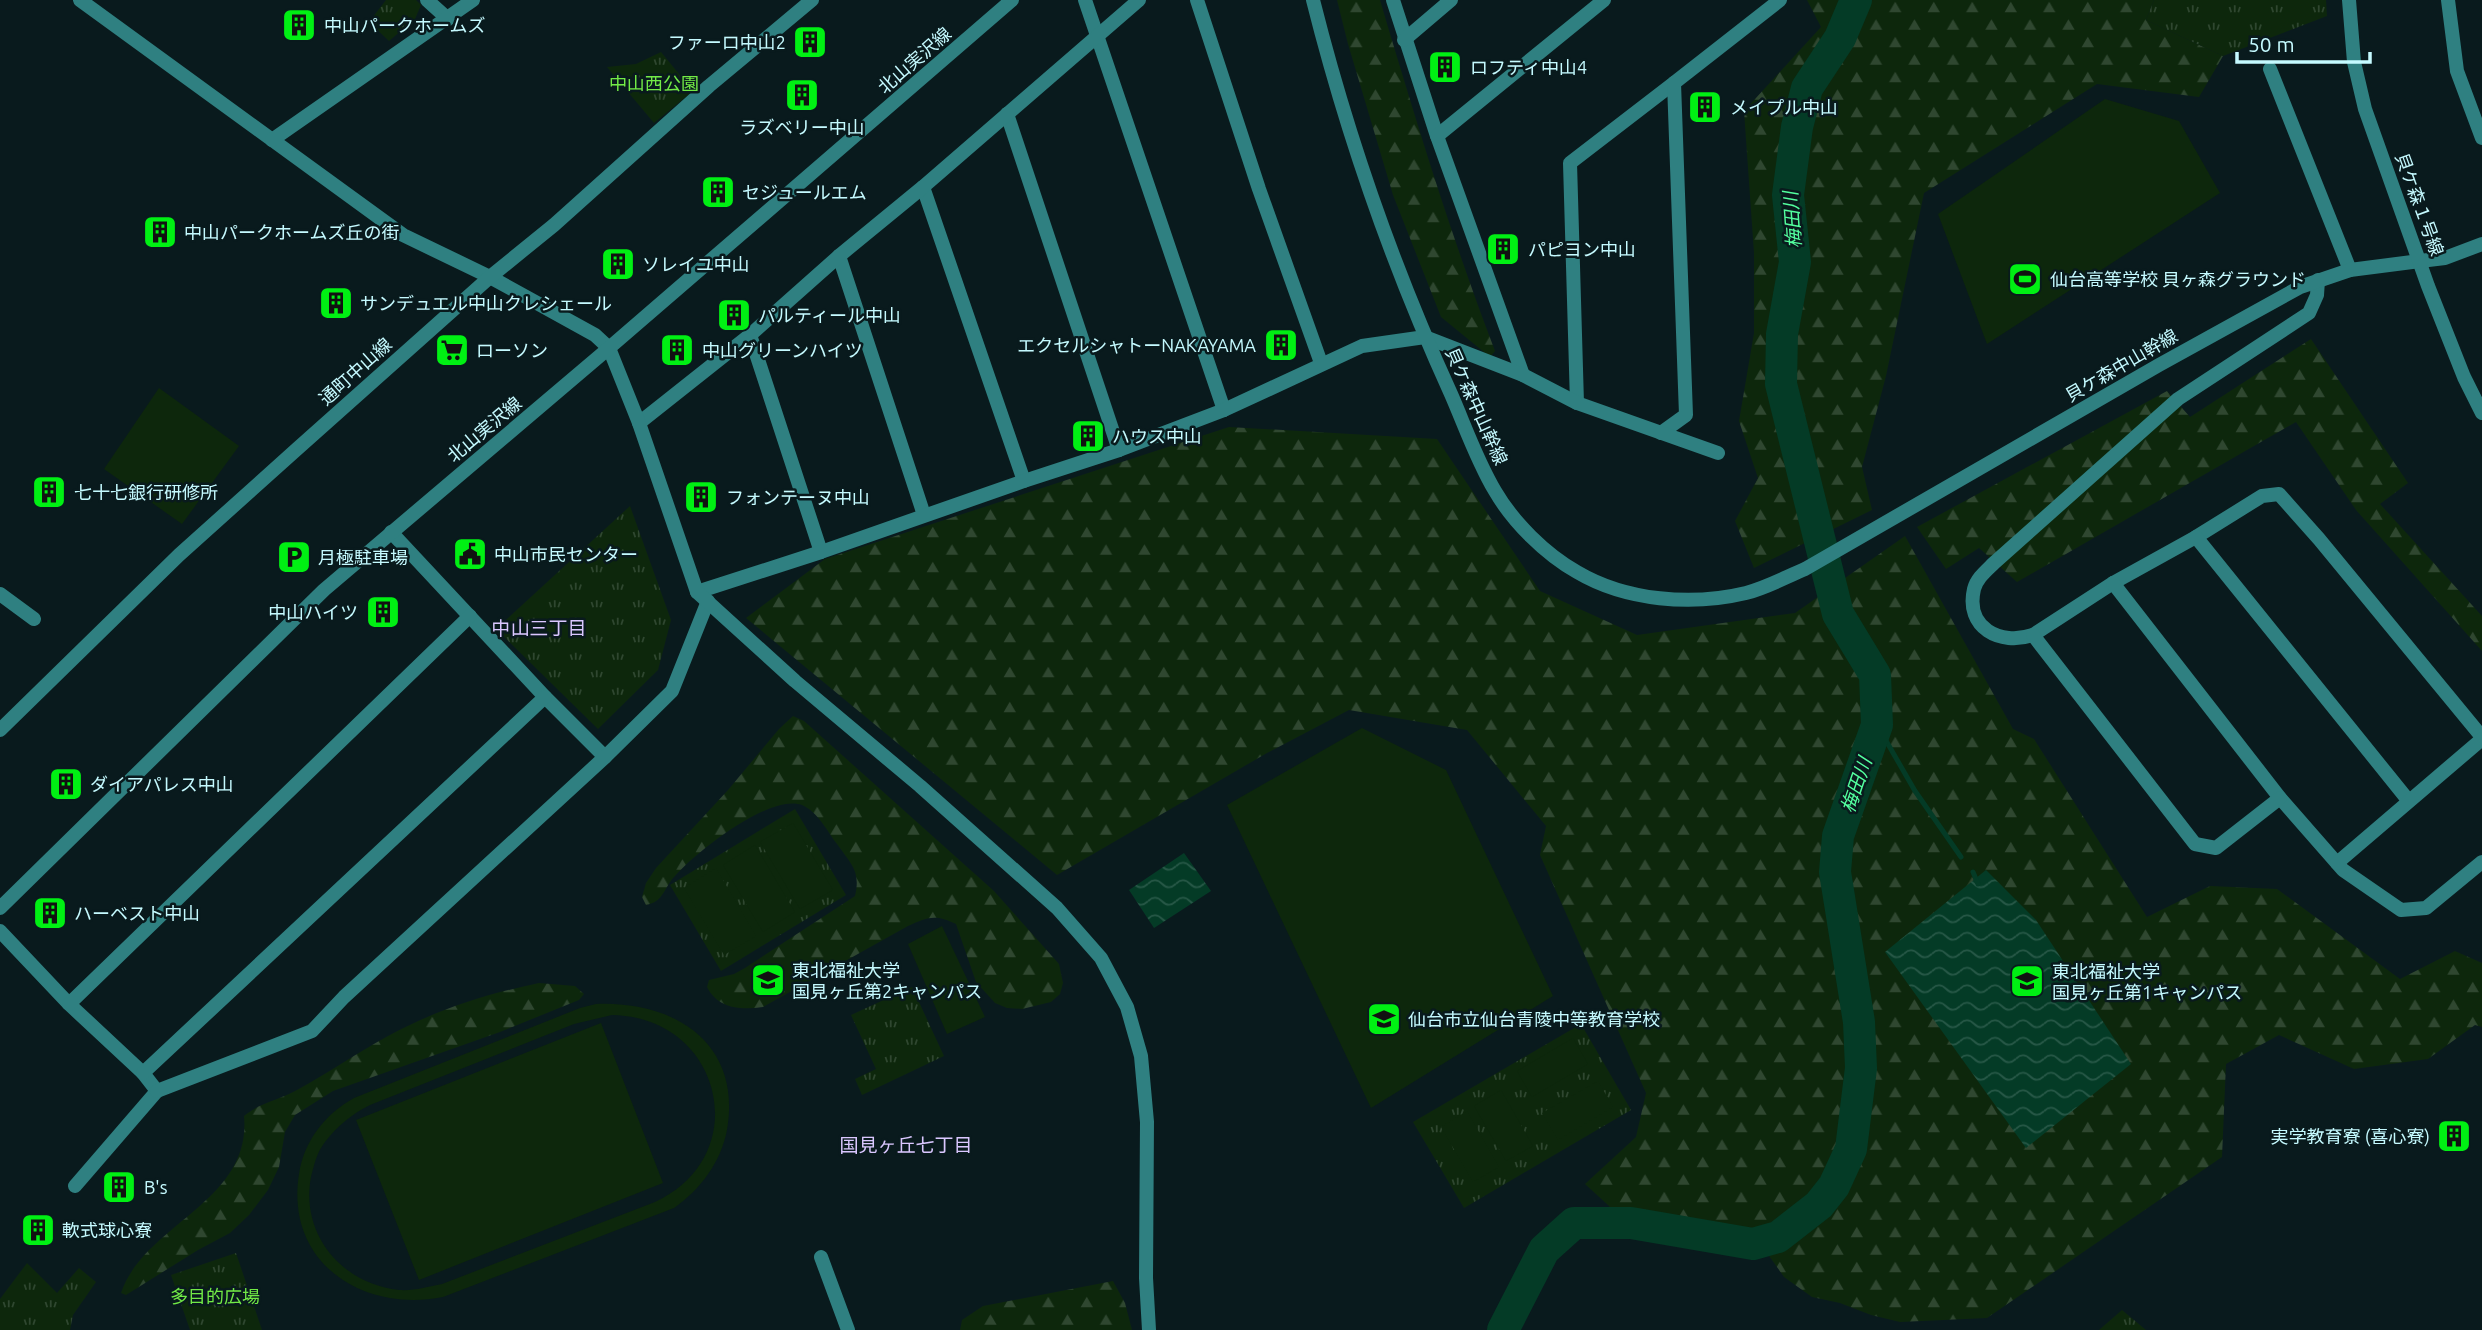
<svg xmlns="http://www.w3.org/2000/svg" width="2482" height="1330" viewBox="0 0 2482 1330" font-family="Ubuntu,'Noto Sans JP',sans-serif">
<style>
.forest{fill:url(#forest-firs)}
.park{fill:url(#park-tufts)}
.garden{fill:#0d270c;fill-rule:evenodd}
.water{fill:url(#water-waves)}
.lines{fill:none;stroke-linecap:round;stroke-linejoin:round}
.stream{stroke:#043b26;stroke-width:5}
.river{stroke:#043b26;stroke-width:32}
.minor{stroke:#2f8081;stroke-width:14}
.tertiary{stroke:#2f8081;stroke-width:14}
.labels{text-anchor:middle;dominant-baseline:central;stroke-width:5;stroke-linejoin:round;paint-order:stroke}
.poi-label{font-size:18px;fill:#c5faff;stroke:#091a1d;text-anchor:start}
.street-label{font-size:18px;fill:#c5faff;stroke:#091a1d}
.park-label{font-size:18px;fill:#72ea46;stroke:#091a1d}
.water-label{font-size:19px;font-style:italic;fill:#53ff9f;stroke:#091a1d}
.neighbourhood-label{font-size:19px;fill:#dac7ff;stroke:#091a1d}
</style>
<defs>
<pattern id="forest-firs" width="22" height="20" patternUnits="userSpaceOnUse" patternTransform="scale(1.75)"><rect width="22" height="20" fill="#0d270c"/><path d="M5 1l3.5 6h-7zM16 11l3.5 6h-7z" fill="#2f4730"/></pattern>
<pattern id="park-tufts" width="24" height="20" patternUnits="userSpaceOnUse" patternTransform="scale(1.75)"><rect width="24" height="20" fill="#0d270c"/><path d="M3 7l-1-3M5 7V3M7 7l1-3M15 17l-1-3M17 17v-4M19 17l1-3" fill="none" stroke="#2f4730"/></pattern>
<pattern id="water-waves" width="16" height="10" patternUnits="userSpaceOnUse" patternTransform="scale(1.75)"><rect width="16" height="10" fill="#043b26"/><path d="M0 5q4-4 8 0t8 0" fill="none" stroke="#275847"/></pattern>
</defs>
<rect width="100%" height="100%" fill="#091a1d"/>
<!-- forest -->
<g class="forest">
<path d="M1337,0H1380C1415,118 1451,236 1495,351L1490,357L1441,317L1393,195L1348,44Z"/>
<path d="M1807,0H2154L2146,20L2223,56L2199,97L2097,84L1924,193L1886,376L1862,467L1872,510L1754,568L1735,521L1758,478L1739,421L1754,333V253L1744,111L1821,27Z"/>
<path d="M2311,339L2408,483L2380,504L2482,616V651L2356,510L2296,422L2017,582L1979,548L1946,569L1917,527L2167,391L2190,417Z"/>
<path d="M1229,427L1437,439L1540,591L1637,635L1795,613L1905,536L2013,729L2034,739L2147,917L2210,886L2277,889L2400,979L2455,951L2482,963V1027L2475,1025L2428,1059L2354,1069L2279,1035L2226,1064L2222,1157L1987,1318L1900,1322L1871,1315L1840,1303L1812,1297L1784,1277L1767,1253L1708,1248L1625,1230L1609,1206L1585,1184L1636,1137L1646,1093L1540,855L1546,826L1467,730L1349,710L1267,753L1057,875L746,618L825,559Z"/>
<path d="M793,716L804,721L994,891L1059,964L1063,983L1060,994L1051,1002L1022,1009L1007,1008L995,1003L976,982L956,924C935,914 928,917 908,926L763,1007C741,1010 718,1009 707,987L709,980L734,974L745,968L855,896C861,871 851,864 837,844C827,831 818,812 802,805C770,793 695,853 675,876C664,887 664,902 646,905L642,897L646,883L656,868L728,790L779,729Z"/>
<path d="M539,983L575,986L584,994L579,1000L500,1032L333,1091L295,1115L285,1132L279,1167L268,1190L249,1215L230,1233L198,1250L126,1295L121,1293C144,1224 252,1202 244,1116C259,1103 279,1100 297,1090C328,1073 357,1053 388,1036C436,1010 486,994 539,983Z"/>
<path d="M1113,1281L1125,1303L1132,1330H960L962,1320L983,1306Z"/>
</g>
<!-- park -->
<g class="park">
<path d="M386,0H416L421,5L415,19L389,41L369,22Z"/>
<path d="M2154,0H2326L2327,16L2223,56L2146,20Z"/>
<path d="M661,52L693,91L654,123L607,67L636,64Z"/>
<path d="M630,506L671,620L658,670L598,729L496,629Z"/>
<path d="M795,809L846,895L721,971L670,885Z"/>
<path d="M912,987L944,1056L862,1095L855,1079L876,1069L851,1015Z"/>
<path d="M1581,1024L1631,1110L1464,1208L1413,1122Z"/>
<path d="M236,1253L262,1330H190L171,1275Z"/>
<path d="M27,1263L57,1293L79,1268L96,1282L73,1315L70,1330H0V1299Z"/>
<path d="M2122,1310L2146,1330H2099Z"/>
</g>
<!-- garden -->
<g class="garden">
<path d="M2105,99L2179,121L2220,193L1987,344L1938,214Z"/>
<path d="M159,388L239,446L182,524L104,469Z"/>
<path d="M1362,728L1446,770L1553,996L1371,1108L1227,805Z"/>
<path d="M793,823L833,890L800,909L760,842Z"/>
<path d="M755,845L795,912L763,932L723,865Z"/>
<path d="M716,868L756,936L724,955L684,888Z"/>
<path d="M942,926L985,1017L947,1034L908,944Z"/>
<path d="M596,1004C675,1001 742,1043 727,1130C721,1162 700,1190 674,1208L443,1297C362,1313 285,1262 299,1174C304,1141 325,1114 354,1098L580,1008ZM612,1015C723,1017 755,1156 655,1202L442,1284C428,1287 413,1291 399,1290C342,1284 300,1234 311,1177C314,1165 317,1152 325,1142C337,1126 352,1114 370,1105L574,1024Z"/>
<path d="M601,1023L663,1183L419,1280L356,1120Z"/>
<path d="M1573,1038L1588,1064L1532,1097L1517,1071Z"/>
<path d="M1598,1081L1613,1107L1558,1140L1542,1113Z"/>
<path d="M1501,1090L1533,1146L1506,1161L1474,1106Z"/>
<path d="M1467,1111L1499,1167L1473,1182L1441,1127Z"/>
</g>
<!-- water -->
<g class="water">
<path d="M1184,853L1211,891L1154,928L1129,890Z"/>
<path d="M1986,870L2036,920L2131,1064L2026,1148L1885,952Z"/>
</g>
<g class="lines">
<!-- stream -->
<g class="stream">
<path d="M1877,725L1915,791L1961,857"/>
<path d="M1973,872L1978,884"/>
</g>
<!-- river -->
<path class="river" d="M1503,1330L1544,1250L1574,1223H1631L1753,1244L1778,1237L1819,1205L1834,1186L1851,1149L1861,1068L1859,1022L1835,872L1838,836L1877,725L1875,675L1838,614L1781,384L1782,334L1795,262L1788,195L1797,127L1807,88L1840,38L1856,0"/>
<!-- minor -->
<g class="minor">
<path d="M80,0L403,235L490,277L595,335L609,348"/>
<path d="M427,0L448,19"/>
<path d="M1085,0L1224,410"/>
<path d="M1197,0L1259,189L1321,363"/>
<path d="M1393,0L1437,136L1523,375"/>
<path d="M2448,0L2457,71L2482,138"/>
<path d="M1404,40L1451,0"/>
<path d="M2270,69L2350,270"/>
<path d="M1007,114L1119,450"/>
<path d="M1437,136L1604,0"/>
<path d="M272,140L473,0"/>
<path d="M923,187L1024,481"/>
<path d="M839,256L924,515"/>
<path d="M2420,261L2445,258L2482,244"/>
<path d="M2318,280L2317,295L2309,313L2178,399L1994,563C1986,571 1977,578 1974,589C1965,628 2000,646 2033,635L2113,583L2196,537L2262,496L2279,494L2319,539L2482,737"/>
<path d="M750,335L821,552"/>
<path d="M1577,403L1570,163L1674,83"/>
<path d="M639,423L750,335L839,256L923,187L1139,0"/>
<path d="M1661,433L1686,415L1674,83L1780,0"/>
<path d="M391,532L545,697L605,757"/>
<path d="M2196,537L2408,800"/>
<path d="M2113,583L2280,798L2343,870L2401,910L2426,908L2482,862"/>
<path d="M697,592L821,552L1024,481L1119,450L1224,410L1362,346L1425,337L1523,375L1577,403L1718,453"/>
<path d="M0,594L34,619"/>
<path d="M2033,635L2195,844L2216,848L2280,798"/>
<path d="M0,730L179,555L297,449L490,277L554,225L709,86L812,0"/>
<path d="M2337,863L2482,739"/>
<path d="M0,931L69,1004L143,1073L157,1091L75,1186"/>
<path d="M69,1004L470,616"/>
<path d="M143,1073L545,697"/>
<path d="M157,1091L312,1031L344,997L605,757L672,691L708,601"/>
<path d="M821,1257L848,1330"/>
</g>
<!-- tertiary -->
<g class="tertiary">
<path d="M1313,0C1347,135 1393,267 1451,394C1465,426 1477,461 1495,491C1513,522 1545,554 1577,572C1626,601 1692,606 1746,593C1766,588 1786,577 1805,569L2159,365L2300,287L2350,270L2420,261"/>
<path d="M2349,0L2354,62L2365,109L2428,286L2464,377L2482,413"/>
<path d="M609,348L639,423L697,592L795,681L920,786L1057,908L1101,958L1127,1007L1141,1056L1147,1122L1146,1278L1149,1330"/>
<path d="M0,908L324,590L609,348L1012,0"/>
</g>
</g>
<!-- icons -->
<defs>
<g id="building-square" transform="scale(1.75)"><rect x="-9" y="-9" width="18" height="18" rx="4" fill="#00f013" stroke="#091a1d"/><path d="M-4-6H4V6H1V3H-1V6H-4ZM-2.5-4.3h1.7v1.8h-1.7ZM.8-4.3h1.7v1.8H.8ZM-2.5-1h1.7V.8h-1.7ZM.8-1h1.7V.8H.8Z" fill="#111"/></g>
<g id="stadium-square" transform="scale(1.75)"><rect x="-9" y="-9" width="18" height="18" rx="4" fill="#00f013" stroke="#091a1d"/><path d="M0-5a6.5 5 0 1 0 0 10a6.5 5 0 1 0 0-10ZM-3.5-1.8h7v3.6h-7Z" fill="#111"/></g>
<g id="supermarket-square" transform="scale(1.75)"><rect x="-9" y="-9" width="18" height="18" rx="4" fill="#00f013" stroke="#091a1d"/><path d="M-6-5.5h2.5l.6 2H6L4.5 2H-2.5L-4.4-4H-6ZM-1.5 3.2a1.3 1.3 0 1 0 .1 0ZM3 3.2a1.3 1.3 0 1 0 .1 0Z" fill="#111"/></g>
<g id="civic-square" transform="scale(1.75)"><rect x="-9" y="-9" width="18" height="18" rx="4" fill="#00f013" stroke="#091a1d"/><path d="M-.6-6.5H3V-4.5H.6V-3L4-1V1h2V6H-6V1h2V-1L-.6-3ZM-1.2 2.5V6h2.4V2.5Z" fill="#111"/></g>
<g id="parking-square" transform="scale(1.75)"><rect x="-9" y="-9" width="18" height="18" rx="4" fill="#00f013" stroke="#091a1d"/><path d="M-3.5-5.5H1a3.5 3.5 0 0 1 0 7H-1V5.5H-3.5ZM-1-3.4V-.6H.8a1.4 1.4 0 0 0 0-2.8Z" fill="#111"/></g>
<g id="university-square" transform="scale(1.75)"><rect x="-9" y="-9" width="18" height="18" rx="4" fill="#00f013" stroke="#091a1d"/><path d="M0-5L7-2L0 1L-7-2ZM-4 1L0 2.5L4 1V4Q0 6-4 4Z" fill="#111"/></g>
<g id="school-square" transform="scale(1.75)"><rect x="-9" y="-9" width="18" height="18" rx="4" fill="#00f013" stroke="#091a1d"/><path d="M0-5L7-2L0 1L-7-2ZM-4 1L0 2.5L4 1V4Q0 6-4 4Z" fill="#111"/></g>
</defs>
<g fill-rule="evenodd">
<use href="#building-square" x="299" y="25"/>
<use href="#building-square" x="810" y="42"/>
<use href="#building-square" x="1445" y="67"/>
<use href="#building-square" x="802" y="95"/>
<use href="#building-square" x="1705" y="107"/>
<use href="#building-square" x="718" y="192"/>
<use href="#building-square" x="160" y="232"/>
<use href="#building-square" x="1503" y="249"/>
<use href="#building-square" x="618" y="264"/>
<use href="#stadium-square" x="2025" y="279"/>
<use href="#building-square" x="336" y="303"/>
<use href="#building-square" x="734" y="315"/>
<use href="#building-square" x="1281" y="345"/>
<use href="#supermarket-square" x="452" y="350"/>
<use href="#building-square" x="677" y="350"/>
<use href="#building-square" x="1088" y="436"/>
<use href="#building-square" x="49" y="492"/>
<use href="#building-square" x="701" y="497"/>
<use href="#civic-square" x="470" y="554"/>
<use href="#parking-square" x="294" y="557"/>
<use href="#building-square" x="383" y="612"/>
<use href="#building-square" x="66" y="784"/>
<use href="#building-square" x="50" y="913"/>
<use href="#university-square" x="768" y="980"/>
<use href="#university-square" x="2027" y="981"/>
<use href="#school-square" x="1384" y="1019"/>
<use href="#building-square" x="2454" y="1136"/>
<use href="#building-square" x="119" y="1187"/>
<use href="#building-square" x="38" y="1230"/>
</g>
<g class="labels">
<!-- poi labels -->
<g class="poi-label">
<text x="324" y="25">中山パークホームズ</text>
<text x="786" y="42" text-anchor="end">ファーロ中山2</text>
<text x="1470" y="67">ロフティ中山4</text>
<text x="1730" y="107">メイプル中山</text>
<text x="802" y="127" text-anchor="middle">ラズベリー中山</text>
<text x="742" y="192">セジュールエム</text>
<text x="184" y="232">中山パークホームズ丘の街</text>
<text x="1528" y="249">パピヨン中山</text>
<text x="642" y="264">ソレイユ中山</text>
<text x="2050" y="279">仙台高等学校 貝ヶ森グラウンド</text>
<text x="360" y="303">サンデュエル中山クレシェール</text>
<text x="758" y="315">パルティール中山</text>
<text x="1256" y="345" text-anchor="end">エクセルシャトーNAKAYAMA</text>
<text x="476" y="350">ローソン</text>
<text x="702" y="350">中山グリーンハイツ</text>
<text x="1112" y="436">ハウス中山</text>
<text x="74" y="492">七十七銀行研修所</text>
<text x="726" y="497">フォンテーヌ中山</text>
<text x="494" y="554">中山市民センター</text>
<text x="318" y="557">月極駐車場</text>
<text x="358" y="612" text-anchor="end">中山ハイツ</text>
<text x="90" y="784">ダイアパレス中山</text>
<text x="74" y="913">ハーベスト中山</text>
<text x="792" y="970">東北福祉大学<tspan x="792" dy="21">国見ヶ丘第2キャンパス</tspan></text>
<text x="2052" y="971">東北福祉大学<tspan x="2052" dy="21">国見ヶ丘第1キャンパス</tspan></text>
<text x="1408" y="1019">仙台市立仙台青陵中等教育学校</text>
<text x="2430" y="1136" text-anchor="end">実学教育寮 (喜心寮)</text>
<text x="144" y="1187">B's</text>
<text x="62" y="1230">軟式球心寮</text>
</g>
<!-- street labels -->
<g class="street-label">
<text transform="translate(914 60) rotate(-41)">北山実沢線</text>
<text transform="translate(2420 204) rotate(70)">貝ケ森１号線</text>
<text transform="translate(2121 365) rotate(-30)">貝ケ森中山幹線</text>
<text transform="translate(355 371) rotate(-42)">通町中山線</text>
<text transform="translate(1477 406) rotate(66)">貝ケ森中山幹線</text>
<text transform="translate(484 429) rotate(-40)">北山実沢線</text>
</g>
<!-- park labels -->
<g class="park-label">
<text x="654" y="83">中山西公園</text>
<text x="215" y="1296">多目的広場</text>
</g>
<!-- water labels -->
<g class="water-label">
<text transform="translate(1792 220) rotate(-94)">梅田川</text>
<text transform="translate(1856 785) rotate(-71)">梅田川</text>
</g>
<!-- neighbourhood labels -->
<g class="neighbourhood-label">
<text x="539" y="628">中山三丁目</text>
<text x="906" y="1145">国見ヶ丘七丁目</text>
</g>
</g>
<!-- scale -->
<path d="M2237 52v10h133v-10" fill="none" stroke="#c5faff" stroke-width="3.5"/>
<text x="2248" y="52" font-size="21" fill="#c5faff" stroke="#091a1d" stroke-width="5" paint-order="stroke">50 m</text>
</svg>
